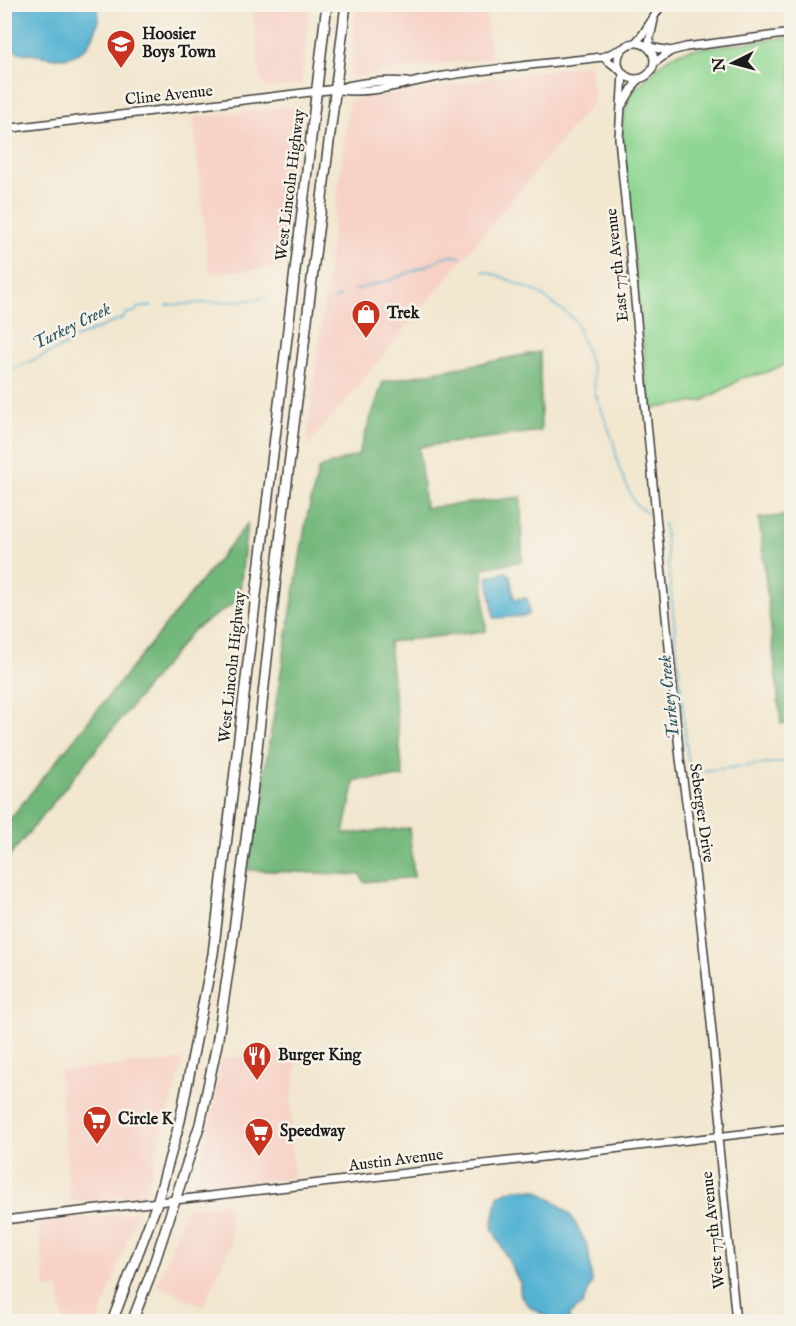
<svg xmlns="http://www.w3.org/2000/svg" width="796" height="1326" viewBox="0 0 796 1326" font-family="'IM FELL English',serif">
<style>
.built{fill:#f7d1c6}
.green{fill:#8dd691;stroke:#547956;stroke-width:1.5}
.forest{fill:#72b77b;stroke:#476a4c;stroke-width:1.5}
.water{fill:#55b2d3;stroke:#386778;stroke-width:1.5}
.lines{fill:none;stroke-linecap:round;stroke-linejoin:round}
.stream{stroke:#55b2d3;stroke-width:1.5}
.tertiary-casing{stroke:#3c3a37;stroke-width:10}
.primary-casing{stroke:#3c3a37;stroke-width:12}
.tertiary{stroke:#fff;stroke-width:7}
.primary{stroke:#fff;stroke-width:9}
.labels{text-anchor:middle;dominant-baseline:central;stroke-width:5;stroke-linejoin:round;paint-order:stroke}
.poi-label{font-size:16px;font-weight:bold;fill:#1c1c1c;stroke:#f7f3e8;text-anchor:start}
.street-label{font-size:16px;fill:#1c1c1c;stroke:#f7f3e8}
.water-label{font-size:18px;font-style:italic;fill:#335865;stroke:#f7f3e8}
</style>
<rect width="100%" height="100%" fill="#f7f3e8"/>
<filter id="ink" filterUnits="userSpaceOnUse"><feTurbulence type="fractalNoise" baseFrequency=".0167" numOctaves="2"/><feDisplacementMap in="SourceGraphic" scale="12" xChannelSelector="R" yChannelSelector="G"/><feConvolveMatrix kernelMatrix="1 2 1 2 8 2 1 2 1" color-interpolation-filters="sRGB"/></filter>
<filter id="wash" filterUnits="userSpaceOnUse"><feTurbulence type="fractalNoise" baseFrequency=".008" numOctaves="4" result="noise"/><feDisplacementMap in="SourceGraphic" scale="24" xChannelSelector="R" yChannelSelector="G"/><feGaussianBlur stdDeviation="1.35" result="paint"/><feColorMatrix in="noise" values="0 0 0 0 0 0 0 0 0 0 0 0 0 0 0 0 0 1.4 0 .05"/><feComposite in="paint" operator="in"/></filter>
<g filter="url(#wash)">
<rect width="100%" height="100%" fill="#f2e7cf"/>
<!-- built -->
<g class="built">
<path d="M252,5H311L301,84L266,89L260,77Z"/>
<path d="M357,5H485L491,58L349,77Z"/>
<path d="M590,64L594,101L306,448L349,100Z"/>
<path d="M302,106L281,267L209,274L193,117Z"/>
<path d="M299,1051L291,1101L293,1178L194,1189L212,1116L221,1059Z"/>
<path d="M184,1060L145,1194L70,1203L59,1071Z"/>
<path d="M228,1203L231,1244L203,1307L157,1285L187,1207Z"/>
<path d="M137,1212L99,1321H63L59,1288L46,1289L38,1223Z"/>
</g>
<!-- green -->
<path class="green" d="M791,37V362L765,373L741,378L733,384L702,401L649,409L622,132C623,116 625,101 636,88C641,84 646,80 650,75C663,60 673,53 693,49Z"/>
<!-- forest -->
<g class="forest">
<path d="M540,352L541,431L419,447L425,508L521,497L522,561L483,568L486,631L389,642L403,777L355,780L344,834L409,828L414,877L364,882L361,875L248,870L306,521L319,468L358,455L383,382Z"/>
<path d="M791,515V722L781,724L759,518Z"/>
<path d="M247,524L239,600L193,630L5,862V825Z"/>
</g>
<!-- water -->
<g class="water">
<path d="M4,5H98C101,30 88,58 60,58C52,58 44,56 36,55C25,53 14,53 5,47Z"/>
<path d="M506,572L510,575L514,599L526,598L528,600L529,613L527,616L494,618L488,576Z"/>
<path d="M515,1189L536,1190L557,1203L571,1216L588,1247L592,1283L582,1305L569,1315V1321C555,1322 524,1309 520,1292C520,1289 520,1286 520,1283L492,1228L498,1196Z"/>
</g>
<g class="lines">
<!-- stream -->
<g class="stream">
<path d="M483,271L500,276L537,292L569,315L576,322L593,371L595,393L613,440L619,468L635,504L648,513"/>
<path d="M355,290L393,279L433,263L442,257L453,256L460,257"/>
<path d="M333,300L341,296"/>
<path d="M167,305C201,303 234,302 267,298"/>
<path d="M4,373L65,346L73,339L123,318L127,313L135,312L137,308L152,306"/>
<path d="M664,523L688,761L693,769L700,771L792,761"/>
</g>
</g>
</g>
<g filter="url(#ink)">
<g class="lines">
<!-- tertiary casing -->
<g class="tertiary-casing">
<g id="tertiary">
<path d="M636,42L643,34L662,4"/>
<circle cx="636" cy="61" r="18"/>
<path d="M648,47L654,20"/>
<path d="M649,47L671,51"/>
<path d="M603,57L620,70"/>
<path d="M654,63L671,51L686,47L792,33"/>
<path d="M623,73L619,138L680,759C698,880 709,1002 721,1124L718,1137L736,1322"/>
<path d="M340,90C375,95 410,81 444,76C496,68 550,63 603,57L621,49"/>
<path d="M623,104L638,79"/>
<path d="M4,129L336,89C359,82 383,80 407,82"/>
<path d="M4,1220L792,1128"/>
</g>
</g>
<!-- primary casing -->
<g class="primary-casing">
<g id="primary">
<path d="M112,1322L157,1203L180,1121L213,954L327,4"/>
<path d="M132,1322L151,1273L200,1124L217,1044L232,945L252,794L283,514L346,4"/>
</g>
</g>
<!-- tertiary -->
<use href="#tertiary" class="tertiary"/>
<!-- primary -->
<use href="#primary" class="primary"/>
</g>
</g>
<!-- icons -->
<defs>
<g id="school-pin" transform="scale(1.5)"><path d="M0 17L-7.5 6A9.5 9.5 0 1 1 7.5 6Z" fill="#c8321e" stroke="#f7f3e8"/><path d="M0-5L7-2L0 1L-7-2ZM-4 1L0 2.5L4 1V4Q0 6-4 4Z" fill="#fff"/></g>
<g id="shop-pin" transform="scale(1.5)"><path d="M0 17L-7.5 6A9.5 9.5 0 1 1 7.5 6Z" fill="#c8321e" stroke="#f7f3e8"/><path d="M-5-2.5h2.3a2.7 3.5 0 0 1 5.4 0H5L5.5 6h-11ZM-1.5-2.5h3a1.5 2.3 0 0 0-3 0Z" fill="#fff"/></g>
<g id="restaurant-pin" transform="scale(1.5)"><path d="M0 17L-7.5 6A9.5 9.5 0 1 1 7.5 6Z" fill="#c8321e" stroke="#f7f3e8"/><path d="M-5-6h1v4h1v-4h1v4h1v-4h1v5L-1.5 .5V6h-2V.5L-5-1ZM5-6V6H3V1.5H1.5Q1.5-4 5-6Z" fill="#fff"/></g>
<g id="supermarket-pin" transform="scale(1.5)"><path d="M0 17L-7.5 6A9.5 9.5 0 1 1 7.5 6Z" fill="#c8321e" stroke="#f7f3e8"/><path d="M-6-5.5h2.5l.6 2H6L4.5 2H-2.5L-4.4-4H-6ZM-1.5 3.2a1.3 1.3 0 1 0 .1 0ZM3 3.2a1.3 1.3 0 1 0 .1 0Z" fill="#fff"/></g>
</defs>
<g fill-rule="evenodd">
<use href="#school-pin" x="121" y="44"/>
<use href="#shop-pin" x="366" y="314"/>
<use href="#restaurant-pin" x="257" y="1056"/>
<use href="#supermarket-pin" x="97" y="1120"/>
<use href="#supermarket-pin" x="259" y="1132"/>
</g>
<g class="labels">
<!-- poi labels -->
<g class="poi-label">
<text x="142" y="35">Hoosier<tspan x="142" dy="18">Boys Town</tspan></text>
<text x="387" y="314">Trek</text>
<text x="278" y="1056">Burger King</text>
<text x="118" y="1120">Circle K</text>
<text x="280" y="1132">Speedway</text>
</g>
<!-- street labels -->
<g class="street-label">
<text transform="translate(169 96) rotate(-6)">Cline Avenue</text>
<text transform="translate(291 185) rotate(-83)">West Lincoln Highway</text>
<text transform="translate(618 265) rotate(-96)">East 77th Avenue</text>
<text transform="translate(233 667) rotate(-84)">West Lincoln Highway</text>
<text transform="translate(701 813) rotate(82)">Seberger Drive</text>
<text transform="translate(396 1161) rotate(-7)">Austin Avenue</text>
<text transform="translate(714 1230) rotate(-96)">West 77th Avenue</text>
</g>
<!-- water labels -->
<g class="water-label">
<text transform="translate(72 327) rotate(-26)">Turkey Creek</text>
<text transform="translate(670 697) rotate(-96)">Turkey Creek</text>
</g>
</g>
<!-- margin -->
<rect width="796" height="1326" fill="none" stroke="#f7f3e8" stroke-width="24"/>
<!-- north arrow -->
<g transform="translate(733 63) rotate(264)" stroke="#f7f3e8" stroke-width="4.5" paint-order="stroke">
<path d="M0-4.5L10 22L0 15L-10 22Z" fill="#1c1c1c"/>
<text y="-9" font-size="16" font-weight="bold" text-anchor="middle" fill="#1c1c1c">N</text>
</g>
</svg>
